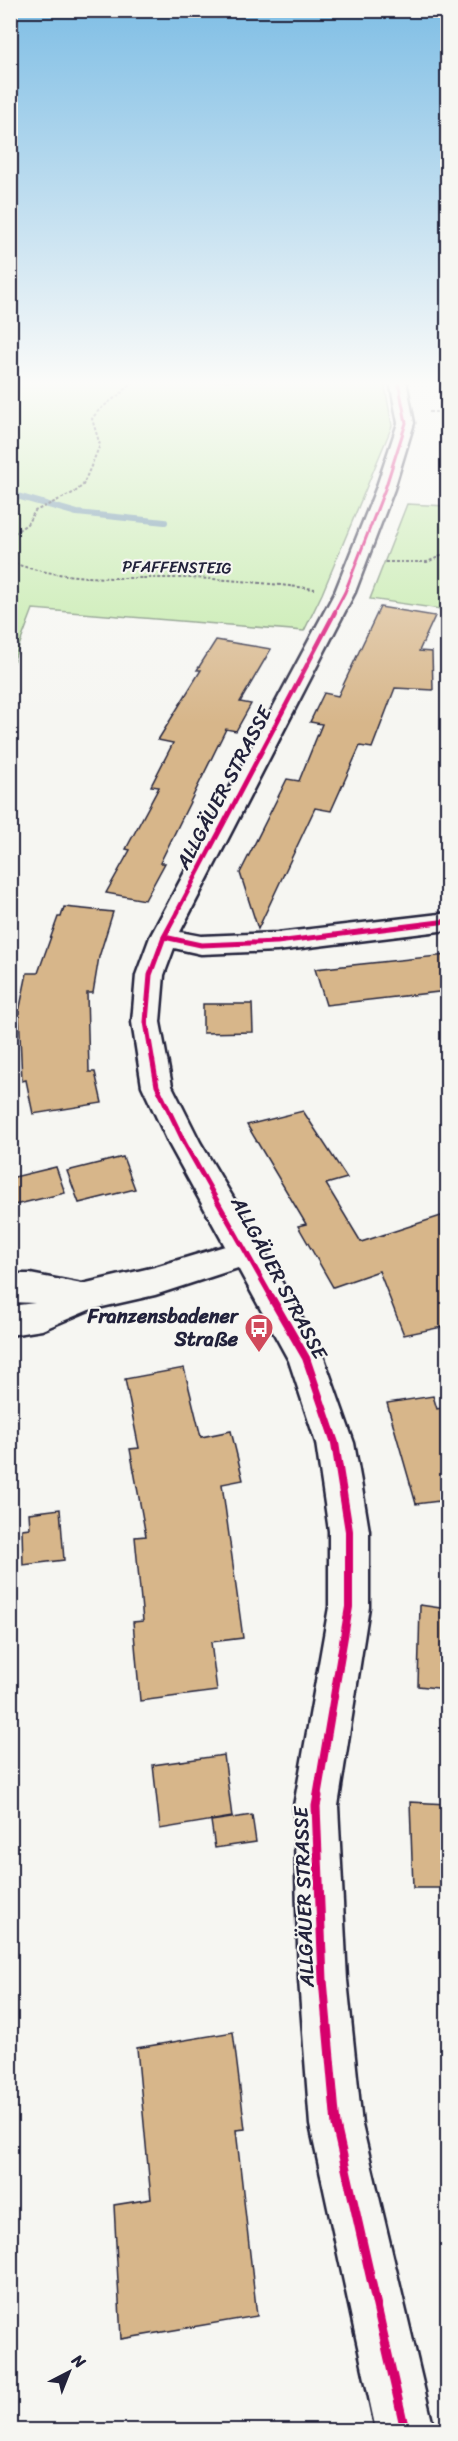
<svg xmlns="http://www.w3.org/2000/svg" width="458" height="2441" viewBox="0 0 458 2441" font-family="Sriracha,sans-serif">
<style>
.green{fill:#c0e9a5;stroke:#718670;stroke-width:1.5}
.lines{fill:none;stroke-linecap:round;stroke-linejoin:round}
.stream{stroke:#5b889f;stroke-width:6}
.building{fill:#d7b68a;stroke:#22223b;stroke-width:1.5}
.minor-casing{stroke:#22223b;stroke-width:5}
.path{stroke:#22223b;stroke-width:2;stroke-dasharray:3 2;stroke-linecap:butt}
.minor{fill:#f6f6f2;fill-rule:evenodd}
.cycleway-far4-casing{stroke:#f6f6f2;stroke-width:5}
.cycleway-far3-casing{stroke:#f6f6f2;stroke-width:8}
.cycleway-far2-casing{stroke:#f6f6f2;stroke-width:9}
.cycleway-far1-casing{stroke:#f6f6f2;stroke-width:11}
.cycleway-casing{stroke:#f6f6f2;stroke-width:13}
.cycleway-far4{stroke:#d6006c;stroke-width:3}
.cycleway-far3{stroke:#d6006c;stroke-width:4.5}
.cycleway-far2{stroke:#d6006c;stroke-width:5}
.cycleway-far1{stroke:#d6006c;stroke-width:8}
.cycleway{stroke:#d6006c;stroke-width:9}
.labels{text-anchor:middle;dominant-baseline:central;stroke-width:4.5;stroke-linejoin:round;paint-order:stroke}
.far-street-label{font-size:16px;fill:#22223b;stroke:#f6f6f2}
.street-label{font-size:20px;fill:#22223b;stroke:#f6f6f2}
.poi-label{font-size:20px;font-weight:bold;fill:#22223b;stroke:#f6f6f2;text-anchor:end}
</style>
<rect width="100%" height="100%" fill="#f6f6f2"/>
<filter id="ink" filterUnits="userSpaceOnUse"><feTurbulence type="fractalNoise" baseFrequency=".0167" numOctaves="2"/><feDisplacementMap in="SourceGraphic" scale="12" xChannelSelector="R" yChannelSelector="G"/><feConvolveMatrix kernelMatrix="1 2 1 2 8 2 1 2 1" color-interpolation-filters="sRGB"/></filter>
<g filter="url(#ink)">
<!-- green -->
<g class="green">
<path d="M11,381H384L392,426L322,594L304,631L33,609L11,667Z"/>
<path d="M407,504L447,506V610L370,599Z"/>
</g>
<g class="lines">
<!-- stream -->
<path class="stream" d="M10,494L77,513L165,522"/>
</g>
<!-- building -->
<g class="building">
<path d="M380,607L435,616L419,651L432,652L433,690L395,688L372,748L360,746L331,811L315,808L258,929L240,873L287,779L299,781L322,724L310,722L324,693L338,696Z"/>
<path d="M216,640L271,649L240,702L251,704L236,731L226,729L160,863H165L145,900L106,893L130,850L126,849L159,787L151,786L173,743L158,740L201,670H197Z"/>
<path d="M64,907L113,912L99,957L93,993H87L89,1072H95L102,1103L33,1114L26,1080L22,1081L19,1012L27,973H38L58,917H61Z"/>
<path d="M447,955V991L326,1005L315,969Z"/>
<path d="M203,1004H252L253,1032L203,1033Z"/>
<path d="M303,1111L347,1178L326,1184L361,1242L447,1214V1326L404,1335L379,1271L333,1287L298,1226L306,1224L247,1125Z"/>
<path d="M123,1157L135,1189L79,1203L67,1171Z"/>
<path d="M56,1167L65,1193L10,1206V1178Z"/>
<path d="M184,1368L201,1437L231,1431L243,1480L222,1484L243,1638L211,1642L217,1691L140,1701L133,1622L143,1621L135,1537L146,1536L130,1449L139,1448L125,1379Z"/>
<path d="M433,1396L437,1409L447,1407V1500L416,1504L387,1403Z"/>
<path d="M60,1509L64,1560L23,1565L22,1529L30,1528L29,1513Z"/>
<path d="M420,1605L447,1609V1689L418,1686Z"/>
<path d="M224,1755L232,1817L160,1829L153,1765Z"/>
<path d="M410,1802L447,1804V1888H413Z"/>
<path d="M252,1815L256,1842L215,1848L211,1821Z"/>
<path d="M233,2032L245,2129L236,2130L257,2316L121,2339L114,2205L151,2199L137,2048Z"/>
</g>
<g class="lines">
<!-- minor casing -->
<g class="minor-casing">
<path id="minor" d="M390,381H406L414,423L394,489L355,592L180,932L201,936L277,933L448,913V930L277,951L201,954L174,948L164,975L160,1022L172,1086L200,1142L260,1243L324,1358L354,1443L361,1482L369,1531V1607L338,1806L347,1980L362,2125L434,2430H376L310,2125L299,1980L294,1806L329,1607V1531L316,1443L289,1361L238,1268L155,1295L89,1310L42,1330L10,1335V1306L35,1303L10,1302V1274H30L82,1284L155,1267L225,1246L169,1144L142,1086L132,1022L136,975L150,937L335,592L376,489L398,423Z"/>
</g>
<!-- path -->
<g class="path">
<path d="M429,412H448"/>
<path d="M10,536L27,524L35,511L75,492L83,485L100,445L92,419C102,403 122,397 132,381"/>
<path d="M10,562C68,583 126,577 187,578C230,579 272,584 315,589"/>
<path d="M385,562H427L448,553"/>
</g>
<!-- minor -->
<use href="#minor" class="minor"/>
<!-- cycleway-far4 casing -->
<g class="cycleway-far4-casing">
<path id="cycleway-far4" d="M334,613L345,592L385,489L406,423L398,381"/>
</g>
<!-- cycleway-far3 casing -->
<g class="cycleway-far3-casing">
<path id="cycleway-far3" d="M177,912L335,612"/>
</g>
<!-- cycleway-far2 casing -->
<g class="cycleway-far2-casing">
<g id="cycleway-far2">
<path d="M178,911L164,937L150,975L146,1022L157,1086L185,1144L272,1298"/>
<path d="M164,937L201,945L277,942L448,921"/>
</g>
</g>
<!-- cycleway-far1 casing -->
<g class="cycleway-far1-casing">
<path id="cycleway-far1" d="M271,1297L306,1358L335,1443L349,1531V1607L317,1797"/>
</g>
<!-- cycleway casing -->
<g class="cycleway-casing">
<path id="cycleway" d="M318,1796L316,1806L323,1980L336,2125L405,2430"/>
</g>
<!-- cycleway-far4 -->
<use href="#cycleway-far4" class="cycleway-far4"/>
<!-- cycleway-far3 -->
<use href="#cycleway-far3" class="cycleway-far3"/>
<!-- cycleway-far2 -->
<use href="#cycleway-far2" class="cycleway-far2"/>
<!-- cycleway-far1 -->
<use href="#cycleway-far1" class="cycleway-far1"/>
<!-- cycleway -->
<use href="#cycleway" class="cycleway"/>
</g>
</g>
<!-- sky -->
<linearGradient id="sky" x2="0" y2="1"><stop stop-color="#7fbee5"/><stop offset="0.53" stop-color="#fbfbf9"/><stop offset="1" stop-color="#fbfbf9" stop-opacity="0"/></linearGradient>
<rect width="458" height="723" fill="url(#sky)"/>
<!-- icons -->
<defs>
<g id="bus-pin" transform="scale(1.5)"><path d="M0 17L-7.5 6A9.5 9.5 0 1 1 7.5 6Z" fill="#d1495b" stroke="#f6f6f2"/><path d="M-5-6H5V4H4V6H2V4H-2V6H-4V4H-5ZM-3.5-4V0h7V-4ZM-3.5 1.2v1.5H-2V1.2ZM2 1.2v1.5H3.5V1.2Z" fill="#fff"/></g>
</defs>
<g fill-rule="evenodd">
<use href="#bus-pin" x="259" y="1328"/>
</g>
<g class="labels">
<!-- far-street labels -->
<g class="far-street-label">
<text transform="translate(177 567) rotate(1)">PFAFFENSTEIG</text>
</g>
<!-- street labels -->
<g class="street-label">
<text transform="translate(224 788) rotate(-62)">ALLGÄUER STRASSE</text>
<text transform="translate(279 1278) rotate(62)">ALLGÄUER STRASSE</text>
<text transform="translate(304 1897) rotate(-92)">ALLGÄUER STRASSE</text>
</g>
<!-- poi labels -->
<g class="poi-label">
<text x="238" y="1316">Franzensbadener<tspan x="238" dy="23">Straße</tspan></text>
</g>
</g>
<!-- margin -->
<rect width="458" height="2441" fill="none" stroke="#f6f6f2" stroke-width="36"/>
<rect x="18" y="18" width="422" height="2405" fill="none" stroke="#22223b" stroke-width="2" filter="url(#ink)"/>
<!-- north arrow -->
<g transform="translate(69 2372) rotate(42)" stroke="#f6f6f2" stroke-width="4.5" paint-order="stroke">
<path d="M0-4.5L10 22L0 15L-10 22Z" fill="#22223b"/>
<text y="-9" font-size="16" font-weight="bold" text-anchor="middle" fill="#22223b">N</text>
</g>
</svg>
